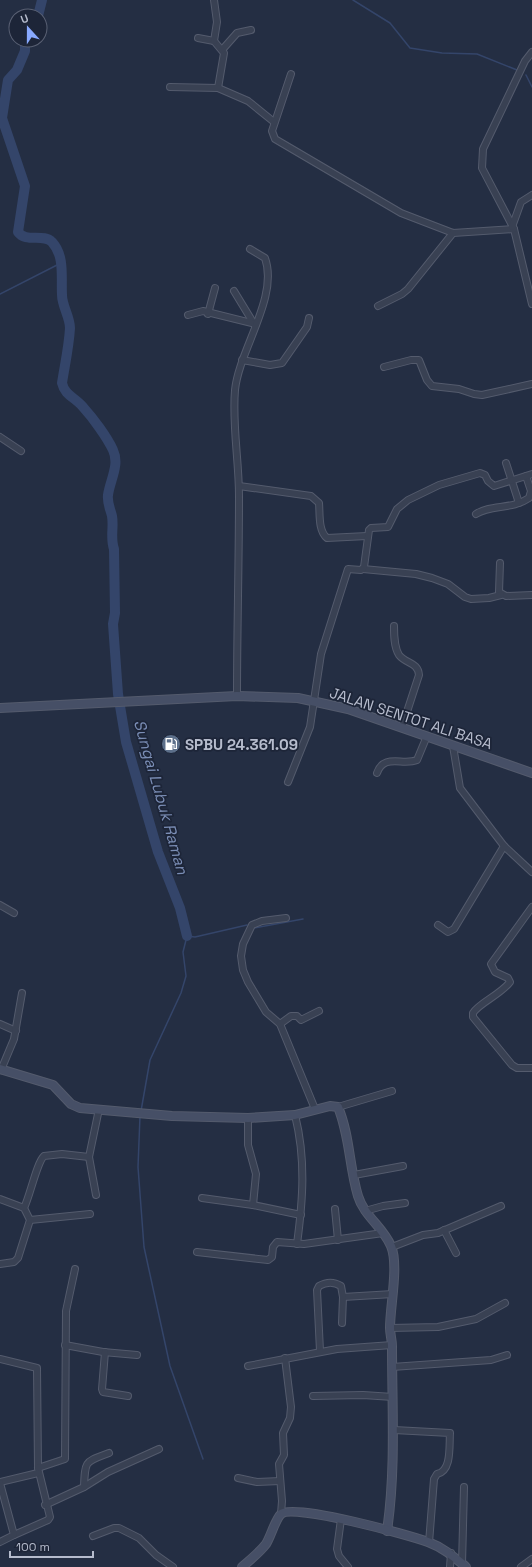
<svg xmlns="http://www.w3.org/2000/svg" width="532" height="1567" viewBox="0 0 532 1567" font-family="'Space Grotesk',sans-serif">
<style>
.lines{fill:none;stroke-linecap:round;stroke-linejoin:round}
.stream{stroke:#34456a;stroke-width:1.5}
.river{stroke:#34456a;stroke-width:10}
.street-casing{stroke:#545b6d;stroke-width:8}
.secondary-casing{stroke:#545b6d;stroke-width:10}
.street{stroke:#394153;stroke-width:6}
.secondary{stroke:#464f66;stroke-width:8}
.labels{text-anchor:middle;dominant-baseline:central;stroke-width:3.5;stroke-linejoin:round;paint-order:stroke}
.street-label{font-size:15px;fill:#b6bccd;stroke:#1d2538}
.poi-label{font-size:15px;font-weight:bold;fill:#b6bccd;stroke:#1d2538;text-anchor:start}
.water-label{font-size:16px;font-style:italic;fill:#7b8eb6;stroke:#1d2538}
</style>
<rect width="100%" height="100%" fill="#242e43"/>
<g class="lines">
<!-- stream -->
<g class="stream">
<path d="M353,0L390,23L410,48L442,53L477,54L517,70"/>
<path d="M526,75L532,87"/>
<path d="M0,294L61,263"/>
<path d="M254,928L303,919"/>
<path d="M141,1111L150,1060L181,993L186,976L183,952L187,936L195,937L247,925"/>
<path d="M140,1116L138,1167L144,1247L170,1366L203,1459"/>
</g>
<!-- river -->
<g class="river">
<path d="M38,16L42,0"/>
<path d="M25,40V51L17,70L8,80L2,118L25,186L18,232C26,243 43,233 52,242C65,256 61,277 62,295C62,306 70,317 70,328C69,346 65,364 62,383C65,396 75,397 83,407C93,418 107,437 113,450C120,465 110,480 108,495C107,503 110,508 112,516C114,527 110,538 114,549L115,613L113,624L118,694L126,742L158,852L180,908L187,936"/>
</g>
<!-- street casing -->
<g class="street-casing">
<g id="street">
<path d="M198,38L214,41L224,53L218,88"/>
<path d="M214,41L217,22L214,0"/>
<path d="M222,50L237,33L251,30"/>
<path d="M532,52L525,61L483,149L482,168L514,229L532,304"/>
<path d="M291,74L272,131L275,139L401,213L453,233L514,229"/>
<path d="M170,87L218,88L248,101L274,122"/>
<path d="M512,227L521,202L532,195"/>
<path d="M234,291L254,324"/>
<path d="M378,306L402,294L408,289L453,233"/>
<path d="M208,314L215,288"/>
<path d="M188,315L203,311L256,324"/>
<path d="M242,360L270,365L282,363L307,327L309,318"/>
<path d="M384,367L411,360H419L427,380L432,386L459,389L474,394L482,395L532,384"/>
<path d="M0,437L21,451"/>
<path d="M506,463L519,503"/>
<path d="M239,486L311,496L319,503C320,513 318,531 327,538L367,536"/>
<path d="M476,514C491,504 512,510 529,498L531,491L526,476"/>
<path d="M500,563L499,592L506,596L532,595"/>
<path d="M363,569L416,574L432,578L448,584L465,597L471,599L489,598L501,595"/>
<path d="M394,626C394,635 394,647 399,655C406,664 418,662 419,675L402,727"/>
<path d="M237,696C237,630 239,563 239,496C239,460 232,425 235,390C239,350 279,297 265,258L250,249"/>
<path d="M453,746L460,788L504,846L532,872"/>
<path d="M377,773C384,753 403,766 417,760L427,736"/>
<path d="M288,782L310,727L321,654L348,569L361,570L364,567L369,530L371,528L388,527L397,509L408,500L439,485L480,473L485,475L488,481L494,486L532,474"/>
<path d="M0,905L14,913"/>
<path d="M532,907L491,964L495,972L508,978L510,982C500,995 479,1003 473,1013V1017L512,1065L517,1068H532"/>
<path d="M286,918L262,921L252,925L243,944L241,956L243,970L248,982L266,1012L280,1024L315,1109"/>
<path d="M438,925L448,932L454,929L504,846"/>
<path d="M0,1024L16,1031"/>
<path d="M280,1024L291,1016H297L301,1020L319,1011"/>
<path d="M1,1070L14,1039L22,993"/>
<path d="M338,1107L392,1091"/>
<path d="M295,1115C306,1159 303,1199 297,1244"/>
<path d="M248,1118V1145L256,1174L253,1205"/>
<path d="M354,1175L403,1166"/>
<path d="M96,1195L89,1157L99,1109"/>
<path d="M202,1198L253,1205L301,1215"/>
<path d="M0,1199L24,1208L30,1220L18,1258L14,1262L0,1264"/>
<path d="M24,1208C30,1196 37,1162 44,1156L62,1154L89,1157"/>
<path d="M335,1209L338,1240"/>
<path d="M365,1211L383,1206L405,1203"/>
<path d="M30,1220L90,1214"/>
<path d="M444,1230L456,1253"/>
<path d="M392,1247L423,1235L438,1233L501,1206"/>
<path d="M197,1252L268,1260L272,1257L273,1247L277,1242L304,1244L383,1233"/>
<path d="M343,1297L393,1294"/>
<path d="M390,1328L438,1327L476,1319L505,1303"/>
<path d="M65,1345L103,1352L137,1355"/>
<path d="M320,1351L317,1290L319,1286C326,1282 333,1281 341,1286L343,1297L342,1323"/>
<path d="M105,1352L102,1389L103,1392L128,1396"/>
<path d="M0,1359L37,1368L38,1468L50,1517L48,1520L14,1535"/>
<path d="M248,1366L337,1349L392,1345"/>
<path d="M392,1367L491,1360L507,1355"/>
<path d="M313,1396L363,1395L393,1397"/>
<path d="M394,1430L450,1433C449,1446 452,1471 437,1474L434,1479L429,1543"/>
<path d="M38,1468L65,1459L66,1311L75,1269"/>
<path d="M238,1478L257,1482L280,1481"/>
<path d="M0,1482L38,1473"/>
<path d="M0,1483L14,1535L0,1542"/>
<path d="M84,1487L108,1472L159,1449"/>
<path d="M45,1505L84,1487C85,1460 85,1462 109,1453"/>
<path d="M281,1514L282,1501L279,1464L284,1455L283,1433L290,1418L291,1407L285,1358"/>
<path d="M341,1519L337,1549L339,1556L348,1567"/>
<path d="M93,1536L114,1528H119L139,1538L156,1555L173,1567"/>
<path d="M462,1564L464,1487"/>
<path d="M450,1567L451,1553"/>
<path d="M521,1567L532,1559"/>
</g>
</g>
<!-- secondary casing -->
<g class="secondary-casing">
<g id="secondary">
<path d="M0,708L237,696L298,698L348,709L532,773"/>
<path d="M0,1069L53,1085L71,1104L80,1108L172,1116L248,1118L295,1115L330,1106L338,1107C350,1136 349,1166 358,1196C364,1216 383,1227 391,1246C399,1265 390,1306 390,1328C390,1334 392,1340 392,1346C392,1408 396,1469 387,1531"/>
<path d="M242,1567C250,1560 260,1552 266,1544C271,1536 275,1520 281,1514C293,1503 409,1535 428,1542C444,1548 454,1557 466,1567"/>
</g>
</g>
<!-- street -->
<use href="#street" class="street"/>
<!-- secondary -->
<use href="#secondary" class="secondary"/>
</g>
<!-- icons -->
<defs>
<g id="fuel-disc" transform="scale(1)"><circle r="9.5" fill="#5c6f8a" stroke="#1d2538"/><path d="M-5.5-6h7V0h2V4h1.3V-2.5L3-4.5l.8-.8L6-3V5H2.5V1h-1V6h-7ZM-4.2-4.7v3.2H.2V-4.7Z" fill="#fff"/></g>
</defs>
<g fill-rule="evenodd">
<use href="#fuel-disc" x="171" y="744"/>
</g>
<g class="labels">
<!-- street labels -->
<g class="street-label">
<text transform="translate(411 718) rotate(18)">JALAN SENTOT ALI BASA</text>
</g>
<!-- poi labels -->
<g class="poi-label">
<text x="185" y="744">SPBU 24.361.09</text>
</g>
<!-- water labels -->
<g class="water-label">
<text transform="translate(161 797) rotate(74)">Sungai Lubuk Raman</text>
</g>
</g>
<!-- north arrow -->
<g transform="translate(28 28) rotate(339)"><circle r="19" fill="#1d2538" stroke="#5a6174"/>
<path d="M0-3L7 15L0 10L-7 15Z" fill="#88a9ff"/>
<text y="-6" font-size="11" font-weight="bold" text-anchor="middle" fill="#b6bccd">U</text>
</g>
<!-- scale -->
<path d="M10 1551v6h83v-6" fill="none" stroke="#b6bccd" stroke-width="2"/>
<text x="16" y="1551" font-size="12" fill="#b6bccd" stroke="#1d2538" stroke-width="3" paint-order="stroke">100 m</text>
</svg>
